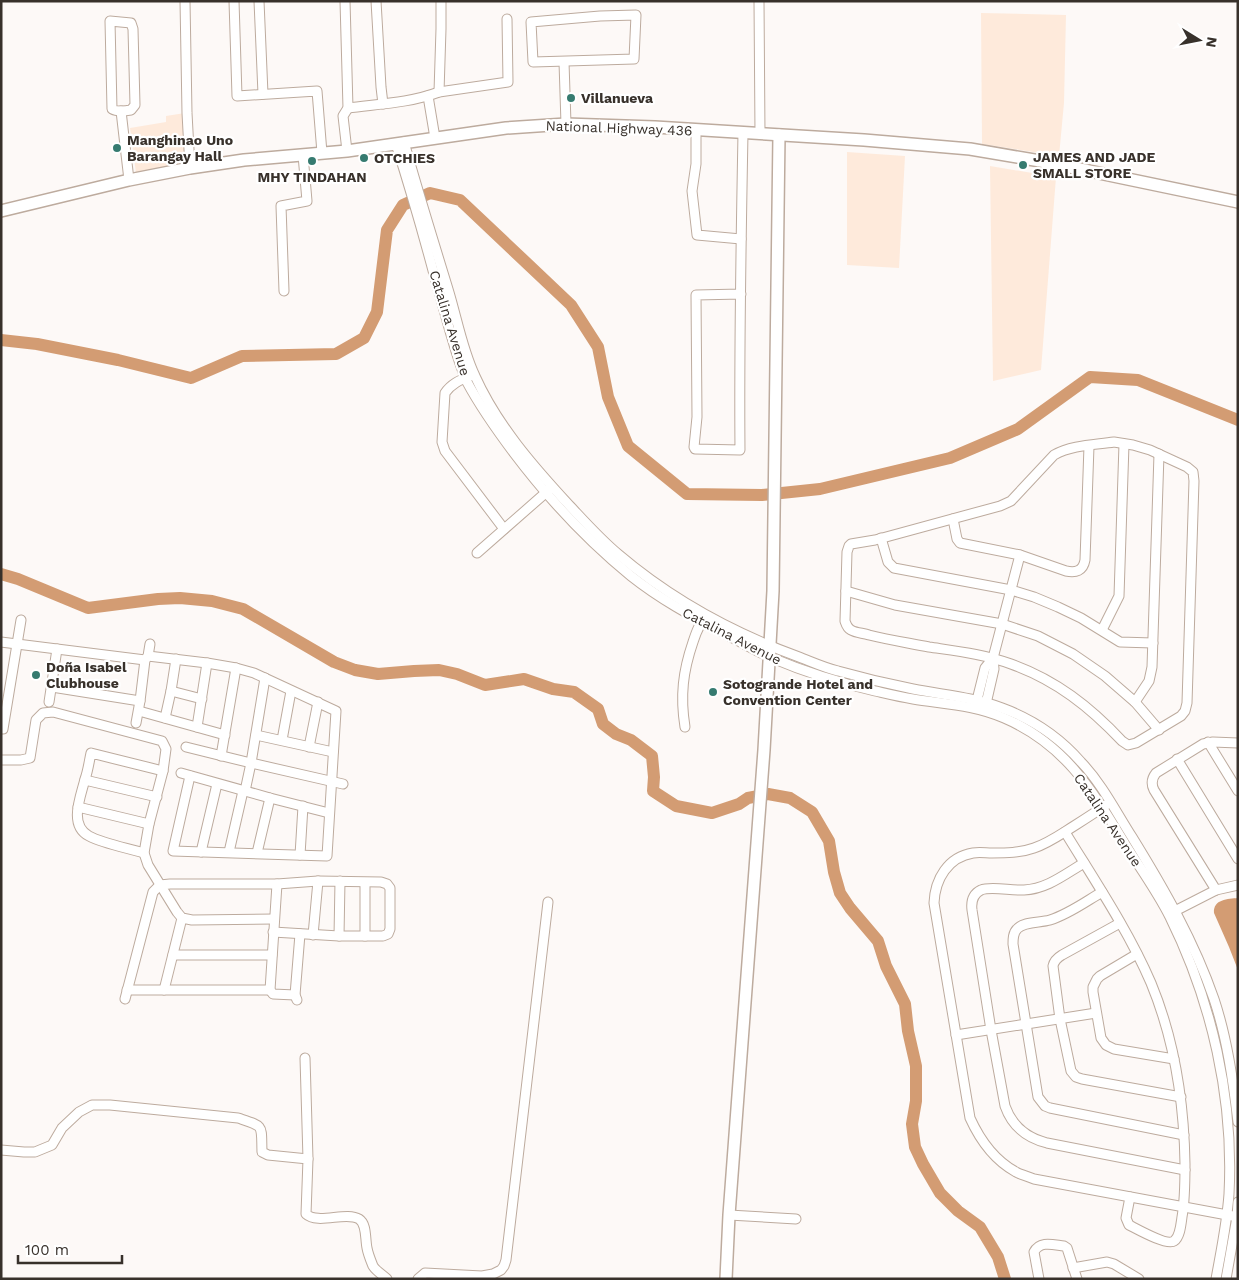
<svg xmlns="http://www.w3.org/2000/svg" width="1239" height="1280" viewBox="0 0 1239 1280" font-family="'Work Sans',sans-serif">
<rect width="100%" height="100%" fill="#fdf9f7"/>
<g fill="#feeadb">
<path d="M 981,13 L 1066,15 L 1064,103 L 1059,156 L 982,144 Z"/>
<path d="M 185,113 L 189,163 L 136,173 L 130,128 L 166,122 L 166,116 Z"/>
<path d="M 847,152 L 905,156 L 899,268 L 847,265 Z"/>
<path d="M 990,166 L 1056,177 L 1041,370 L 993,381 Z"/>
</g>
<path fill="#d39c73" d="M 1238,898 L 1238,970 L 1229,947 L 1214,913 C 1213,899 1228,899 1238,898 Z"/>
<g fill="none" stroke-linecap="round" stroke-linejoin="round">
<g stroke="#d39c73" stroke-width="12">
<path d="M 1,340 L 37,344 L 118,360 L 191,378 L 242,356 L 336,354 L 364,338 L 377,312 L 387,230 L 403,205 L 430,193 L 460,200 L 571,305 L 598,347 L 608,397 L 628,446 L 687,494 L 762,495 L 820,489 L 950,458 L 1018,429 L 1090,377 L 1138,380 L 1238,420"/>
<path d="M 1,574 L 18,579 L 88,608 L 158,599 L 180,598 L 212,601 L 243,609 L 334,662 L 355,670 L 378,674 L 414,671 L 439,670 L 457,674 L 485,685 L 524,679 L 553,689 L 574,692 L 598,709 L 603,724 L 616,734 L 631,740 L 652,756 L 654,777 L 653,791 L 676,806 L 712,813 L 739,804 L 748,798 L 768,794 L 790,798 L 812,812 L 829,841 L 834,872 L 840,893 L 850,908 L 878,941 L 886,966 L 905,1004 L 908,1031 L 916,1066 L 916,1101 L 912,1124 L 915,1147 L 923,1164 L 940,1193 L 958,1211 L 980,1227 L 998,1257 L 1005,1279"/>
</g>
<defs>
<g id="minor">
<path d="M 185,1 L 187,113 L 190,168"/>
<path d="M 234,1 L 237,96 L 317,91 L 322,153"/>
<path d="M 259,1 L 263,94"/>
<path d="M 345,1 L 348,108 L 343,116 L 347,151"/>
<path d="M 376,1 L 381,87 L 383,104"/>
<path d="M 759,1 L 760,134"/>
<path d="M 636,15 L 634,59 L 533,62 L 531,22 L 600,16 Z"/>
<path d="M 110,21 L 131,23 L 133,29 L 135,105 L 131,110 C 125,111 117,112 112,109 Z"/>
<path d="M 564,62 L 566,124"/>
<path d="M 439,92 L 441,29 L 441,1"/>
<path d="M 428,96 L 435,138"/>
<path d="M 348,108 C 378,104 410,103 439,92 L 508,82 L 507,19"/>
<path d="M 121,111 L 129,180"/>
<path d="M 696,130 L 696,164 L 692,191 L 697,235 L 741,239"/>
<path d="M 404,142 C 418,192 433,240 448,289 C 457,318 462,349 475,376 C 497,425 533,466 569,505 C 585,522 600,539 618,554 C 672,600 733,633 799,657 C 812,662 825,668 838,671 C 863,678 888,684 913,689 C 943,695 973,697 1002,708 C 1032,719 1060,738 1081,762 C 1102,784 1116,812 1132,837 C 1164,889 1194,941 1214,999 C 1227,1038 1233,1080 1238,1122"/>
<path d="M 396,144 C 410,188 423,233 435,278 C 441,298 446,318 452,338 C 456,352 461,368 467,382 C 481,408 496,429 514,453 C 548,498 587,540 631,576 C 660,599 691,616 724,633 C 739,641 755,651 772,658 C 805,672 840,683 875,691 C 888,694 900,697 913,699 C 944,704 975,705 1004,718 C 1065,744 1092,790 1125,844 C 1140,868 1157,891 1170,917 C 1212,1002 1234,1099 1229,1194 C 1227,1223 1221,1251 1216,1279"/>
<path d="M 284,291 L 281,206 L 307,201 L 303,155"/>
<path d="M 741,294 L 696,295 L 697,417 L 694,447 L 695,449 L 740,450 C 739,344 741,239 743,133"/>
<path d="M 470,376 C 460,380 451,384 445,393 L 442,442 L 445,451 L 504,529"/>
<path d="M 1114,442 L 1133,445 L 1150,450 L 1187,467 L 1193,472 L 1194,481 L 1187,703 L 1185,711 L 1181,716 L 1136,743 L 1128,745 L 1122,741 C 1090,707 1056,680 1011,664 C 984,654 956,651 929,647 C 909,643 889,640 869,635 C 863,633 856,633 851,630 C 847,628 846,624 845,621 L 847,552 L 849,546 L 851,544 L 875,540 L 1000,506 L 1011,501 L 1054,455 C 1072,445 1094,445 1114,442 Z"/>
<path d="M 953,519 L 957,539 L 960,543 L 1020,555 L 1066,571 C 1076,573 1083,571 1085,560 L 1089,446"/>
<path d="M 881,538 L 888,562 L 894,568 L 1011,590 L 1034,597 L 1058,607 L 1081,618 L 1120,642 L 1153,643"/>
<path d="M 477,553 L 550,489"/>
<path d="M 846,591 L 895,605 L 1002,624 L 1038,636 L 1073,654 L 1105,676 L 1135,702 L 1159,730"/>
<path d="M 1102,630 L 1119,596 L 1124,444"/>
<path d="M 1,642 L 145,660"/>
<path d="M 148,656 L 207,663 L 236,668 L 254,673 L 336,711 L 327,856 L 173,851 L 190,776"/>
<path d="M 52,687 L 140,701"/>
<path d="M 171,691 L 202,699"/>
<path d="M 49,702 L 57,649"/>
<path d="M 1135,702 L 1149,681 L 1152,667 L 1159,454"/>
<path d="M 976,704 L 985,668 L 993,658"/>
<path d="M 985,708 L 994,669 L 993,658 L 1020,555"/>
<path d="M 139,711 L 225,735"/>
<path d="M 165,718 L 171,691 L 176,659"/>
<path d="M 136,723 L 140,701 L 145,660 L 148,656 L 150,644"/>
<path d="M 197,727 L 207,663"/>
<path d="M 685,727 C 680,696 683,671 693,642 C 696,633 699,623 706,618"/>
<path d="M 1,729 L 3,729 L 21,620"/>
<path d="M 256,735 L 333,752"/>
<path d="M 282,740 L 291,691"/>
<path d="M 1208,742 L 1238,791"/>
<path d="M 186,747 L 251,763 L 343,784"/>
<path d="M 309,747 L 318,702"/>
<path d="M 221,756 L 236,668"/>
<path d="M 1177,759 L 1238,859"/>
<path d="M 1,760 L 21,760 L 30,758 L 36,720 L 43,713 L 53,712 L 162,741 L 166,749 L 163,771 L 149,824 L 144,853 L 148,865 L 177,912 L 182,918 L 192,920 L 274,919"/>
<path d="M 181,773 L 270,798 L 329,813"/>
<path d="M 85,780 L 157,797"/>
<path d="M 245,791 L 251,763 L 265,678"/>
<path d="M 1106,805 C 1096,812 1085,819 1074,826 C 1061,834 1049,843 1034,848 C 1020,853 1006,853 992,853 C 986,853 979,852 973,853 C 948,857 935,879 934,903 L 970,1118 C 980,1140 994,1160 1016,1172 C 1021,1175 1028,1176 1034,1179 L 1238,1217"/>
<path d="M 78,807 L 149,824"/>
<path d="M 1065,832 C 1095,881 1128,930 1151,983 C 1175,1041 1184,1102 1185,1164 C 1185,1181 1185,1200 1182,1217 C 1181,1224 1180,1237 1174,1241 C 1167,1246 1137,1229 1129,1225 L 1126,1218 L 1130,1197"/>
<path d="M 201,852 L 217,784"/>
<path d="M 229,852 L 243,791"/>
<path d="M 144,853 C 128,848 104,844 89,836 C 68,825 81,796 85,779 C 88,771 89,762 91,753 L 163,771"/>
<path d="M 257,853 L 270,798"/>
<path d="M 300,855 L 303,806"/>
<path d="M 1084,863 C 1065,874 1047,889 1024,890 C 1012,891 991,886 981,890 C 973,894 971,902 972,910 L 991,1030 L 1005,1106 C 1012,1126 1027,1138 1047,1143 L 1185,1170"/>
<path d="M 277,884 L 270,990 L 273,994 L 295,995"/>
<path d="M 1216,890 L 1154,790 C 1151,784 1152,778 1156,773 L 1203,744 L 1213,742 L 1238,743"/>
<path d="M 1102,892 C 1085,902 1069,914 1050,920 C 1040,923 1024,921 1017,929 C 1013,933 1013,939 1013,944 L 1038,1097 L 1045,1106 L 1050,1108 L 1184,1135"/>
<path d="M 1171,913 L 1216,890 L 1238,885"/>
<path d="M 1120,923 L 1062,955 C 1057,958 1054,961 1053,966 L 1060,1019 L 1071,1071 L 1076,1077 L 1082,1079 L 1181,1097"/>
<path d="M 313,935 L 318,881"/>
<path d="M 339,936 L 340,881"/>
<path d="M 365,936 L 365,883"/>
<path d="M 1137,954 L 1100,976 L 1097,979 L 1093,987 L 1093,992 L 1101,1038 L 1106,1045 L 1114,1049 L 1174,1059"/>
<path d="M 173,955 L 272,955"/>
<path d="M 127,990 L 270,990"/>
<path d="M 164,990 L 182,918"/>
<path d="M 125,999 L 153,892 L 160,885 L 170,884 L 277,884 L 318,881 L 381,882 L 387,884 L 390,888 L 390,929 L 388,934 L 383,936 L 339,936 L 273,932"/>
<path d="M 297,1000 L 295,995 L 300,934"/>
<path d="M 956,1035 L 1096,1013"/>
<path d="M 305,1058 L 308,1159"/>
<path d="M 1,1150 L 24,1152 L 35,1152 L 52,1145 L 62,1128 L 79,1112 L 92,1105 L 110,1105 L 238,1118 C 265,1127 261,1124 262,1152 L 268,1155 L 308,1159 L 306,1214 C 318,1225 346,1211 359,1219 C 367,1224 365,1239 367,1248 C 368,1254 371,1261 373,1266 C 376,1271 383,1275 387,1279"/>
<path d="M 729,1215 L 796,1219"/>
<path d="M 1073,1268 L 1107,1262 L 1114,1264 L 1139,1279"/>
<path d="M 418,1279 L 425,1273 L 482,1276 L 493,1274 L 501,1270 L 504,1266 L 506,1260 L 548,902"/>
<path d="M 1039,1279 L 1034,1252 C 1040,1240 1054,1245 1064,1246 L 1067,1248 L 1077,1279"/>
<path d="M 1226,1279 L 1237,1217 L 1238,1202"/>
</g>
<g id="major">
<path d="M 1,211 L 129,180 L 190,168 L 244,160 L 347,151 L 506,128 L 566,124 L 655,127 L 864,140 L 970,149 L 1046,162 L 1238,202"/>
<path d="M 726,1279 L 729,1215 L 764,750 L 773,591 L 779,135"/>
</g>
</defs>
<use href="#minor" stroke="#bdab9e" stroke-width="11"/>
<use href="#major" stroke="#bdab9e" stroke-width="14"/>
<use href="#minor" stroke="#fff" stroke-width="9"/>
<use href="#major" stroke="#fff" stroke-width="11"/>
</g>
<g fill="#367b70" stroke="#fff" stroke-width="2">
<circle cx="571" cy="98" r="5"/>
<circle cx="117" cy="148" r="5"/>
<circle cx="364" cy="158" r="5"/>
<circle cx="312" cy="161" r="5"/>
<circle cx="1023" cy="165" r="5"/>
<circle cx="36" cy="675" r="5"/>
<circle cx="713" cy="692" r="5"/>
</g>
<g text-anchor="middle" stroke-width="4.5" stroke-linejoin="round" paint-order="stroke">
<g font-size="14" font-weight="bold" fill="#38312b" stroke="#fff" text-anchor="start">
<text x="581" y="103">Villanueva</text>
<text x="127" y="145">Manghinao Uno<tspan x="127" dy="16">Barangay Hall</tspan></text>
<text x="1033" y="162">JAMES AND JADE<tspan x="1033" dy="16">SMALL STORE</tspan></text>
<text x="374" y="163">OTCHIES</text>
<text x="312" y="182" text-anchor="middle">MHY TINDAHAN</text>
<text x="46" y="672">Doña Isabel<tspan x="46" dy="16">Clubhouse</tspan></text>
<text x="723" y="689">Sotogrande Hotel and<tspan x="723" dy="16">Convention Center</tspan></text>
</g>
<g font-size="14" fill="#38312b" stroke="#fff">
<text transform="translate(619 128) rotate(2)" y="5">National Highway 436</text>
<text transform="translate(450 323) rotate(73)" y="5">Catalina Avenue</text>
<text transform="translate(732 636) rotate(27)" y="5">Catalina Avenue</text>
<text transform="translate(1108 820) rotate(56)" y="5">Catalina Avenue</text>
</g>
</g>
<rect width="1239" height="1280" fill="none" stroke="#38312b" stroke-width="5"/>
<g transform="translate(1199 40) rotate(100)" stroke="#ffffff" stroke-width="4" paint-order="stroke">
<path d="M0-4L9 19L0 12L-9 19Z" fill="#38312b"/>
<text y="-8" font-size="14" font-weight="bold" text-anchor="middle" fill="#38312b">N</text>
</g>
<path d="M18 1255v8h104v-8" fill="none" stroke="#38312b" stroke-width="2.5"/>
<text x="25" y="1255" font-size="15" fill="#38312b" stroke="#ffffff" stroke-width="4" paint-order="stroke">100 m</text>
</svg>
